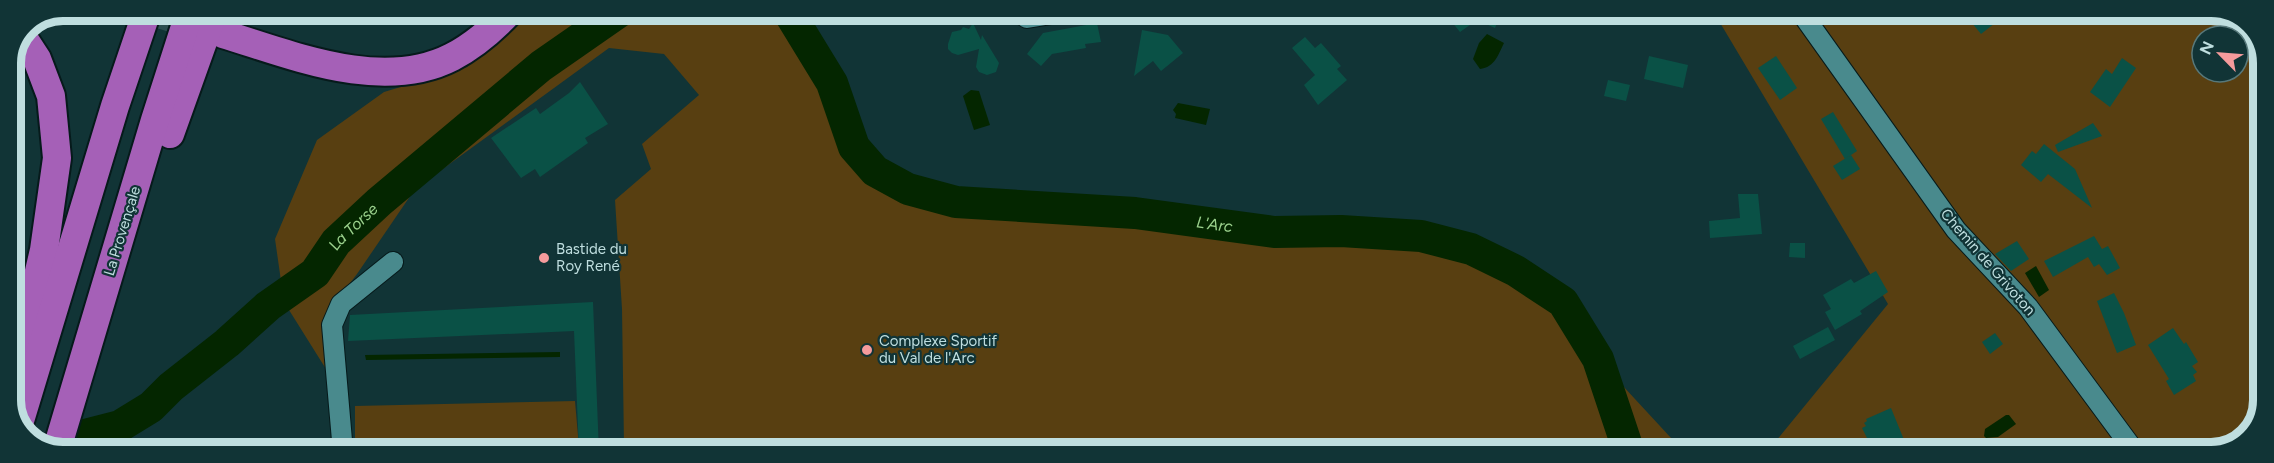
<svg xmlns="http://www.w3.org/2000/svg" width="2274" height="463" viewBox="0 0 2274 463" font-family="Figtree,sans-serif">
<rect width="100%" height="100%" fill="#113436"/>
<g fill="#583f11" fill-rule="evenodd">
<path d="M 535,11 L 788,11 L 832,83 L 854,147 L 876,171 L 908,189 L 956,202 L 1135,213 L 1274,232 L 1341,231 L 1400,233 L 1421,236 L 1471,249 L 1516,271 L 1563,302 L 1598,359 L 1684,452 L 355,452 L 355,406 L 575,401 L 579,447 L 624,445 L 622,309 L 615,200 L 651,169 L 642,144 L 699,95 L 664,54 L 609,48 L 415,189 L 357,274 L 338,299 L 331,377 L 284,302 L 275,239 L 317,140 L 384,92 L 467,67 Z"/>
<path d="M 1713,11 L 2221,11 L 2248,26 L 2263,57 L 2263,410 L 2245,440 L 2211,452 L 1767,452 L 1888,304 ZM 2202,36 L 2238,36 L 2238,72 L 2202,72 Z"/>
</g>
<g fill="#042600">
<path d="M 1487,34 L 1504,43 C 1498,55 1495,67 1480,69 L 1473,59 L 1479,43 Z"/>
<path d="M 971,90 L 979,91 L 990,125 L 974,130 L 963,96 Z"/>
<path d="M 1178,103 L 1210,109 L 1206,125 L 1175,118 L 1176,114 L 1173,110 Z"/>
<path d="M 2036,266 L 2049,290 L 2039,297 L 2025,273 Z"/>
<path d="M 560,352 L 560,357 L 366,360 L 365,355 Z"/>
<path d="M 2006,415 L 2009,415 L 2016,424 L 1998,437 L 1986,438 L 1984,436 L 1985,429 Z"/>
</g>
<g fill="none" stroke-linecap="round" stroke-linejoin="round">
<g stroke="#042600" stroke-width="32">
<path id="s1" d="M 788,11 L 832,83 L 854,147 L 875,171 L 908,189 L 956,202 L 1135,213 L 1274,232 L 1341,231 L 1421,236 L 1471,249 L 1516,271 L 1563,302 L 1598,359 L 1629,452"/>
<path id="s2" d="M 85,435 L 120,426 L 151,407 L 171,387 L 227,343 L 268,306 L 315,273 L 336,242 L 379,202 L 541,66 L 620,11"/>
</g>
</g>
<g fill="#0a5146">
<path d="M 1443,11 L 1502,11 L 1495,28 L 1477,20 L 1460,32 Z"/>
<path d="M 1962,11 L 1992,11 L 1999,20 L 1981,34 Z"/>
<path d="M 973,23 L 981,40 L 982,35 L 999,63 L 996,72 L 987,75 L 979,72 L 976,67 L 979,49 L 958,55 L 952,53 L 948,49 L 948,44 L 952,32 L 961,30 L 963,27 L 969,29 Z"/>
<path d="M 1097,23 L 1101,42 L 1085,44 L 1086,48 L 1052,54 L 1041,66 L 1027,54 L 1043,33 Z"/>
<path d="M 1142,30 L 1168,35 L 1183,53 L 1161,71 L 1153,61 L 1134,76 Z"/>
<path d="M 1305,37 L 1315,48 L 1321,43 L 1341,66 L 1337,69 L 1347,80 L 1318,105 L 1304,85 L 1315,75 L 1292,48 Z"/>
<path d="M 1649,56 L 1688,65 L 1683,88 L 1644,79 Z"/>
<path d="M 1776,56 L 1797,88 L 1780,100 L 1758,68 Z"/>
<path d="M 2122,58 L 2136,68 L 2110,107 L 2090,92 L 2106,69 L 2112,74 Z"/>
<path d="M 1608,80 L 1630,85 L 1626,101 L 1604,96 Z"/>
<path d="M 580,82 L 608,124 L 585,138 L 588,143 L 540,177 L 535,169 L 521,178 L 491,138 L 536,108 L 540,114 L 569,93 Z"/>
<path d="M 1833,112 L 1857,151 L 1845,159 L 1821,119 Z"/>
<path d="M 2093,123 L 2102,136 L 2058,152 L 2055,145 Z"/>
<path d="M 2044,144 L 2075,169 L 2092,208 L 2048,174 L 2041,182 L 2021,165 L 2032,151 L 2036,154 Z"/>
<path d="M 1851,155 L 1860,169 L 1842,180 L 1833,166 Z"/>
<path d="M 1738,194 L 1758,194 L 1762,234 L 1710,238 L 1709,221 L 1740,218 Z"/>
<path d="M 2094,236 L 2102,249 L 2108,246 L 2120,268 L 2107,275 L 2099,264 L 2094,267 L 2088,257 L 2053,277 L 2044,261 Z"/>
<path d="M 2017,241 L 2029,259 L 2011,271 L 1995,254 Z"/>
<path d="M 1790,243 L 1805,243 L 1805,258 L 1789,257 Z"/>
<path d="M 1876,271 L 1888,292 L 1860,311 L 1862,314 L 1835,330 L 1825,312 L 1831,309 L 1823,295 L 1851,279 L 1854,283 Z"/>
<path d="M 2114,293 L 2124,313 L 2136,345 L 2117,353 L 2097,301 Z"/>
<path d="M 593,302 L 599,452 L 579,452 L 574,331 L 348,341 L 350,315 Z"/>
<path d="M 1828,327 L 1835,340 L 1800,359 L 1793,346 Z"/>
<path d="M 2173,328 L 2184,344 L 2186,342 L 2198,362 L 2192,366 L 2197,372 L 2193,375 L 2196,381 L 2174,395 L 2166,381 L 2169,379 L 2148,345 Z"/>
<path d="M 1995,333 L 2003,344 L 1990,354 L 1982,342 Z"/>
<path d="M 1891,408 L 1909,452 L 1874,452 L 1862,428 L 1866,426 L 1864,423 L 1867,421 L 1866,419 Z"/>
</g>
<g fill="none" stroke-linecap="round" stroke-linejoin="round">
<path stroke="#2b4e4f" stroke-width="28" stroke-dasharray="28 14" stroke-linecap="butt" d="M 149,11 L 210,30"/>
<defs>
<g id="minor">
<path d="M 1017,11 L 1027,18 L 1070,11"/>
<path d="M 1800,11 L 1956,230 L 2028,307 L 2135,452"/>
<path d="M 343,452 L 332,325 L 341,304 L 393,262"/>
</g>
<g id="highway">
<path d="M 223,34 C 292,55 382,93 452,57 C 475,45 493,29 510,11"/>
<path d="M 170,134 L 214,11"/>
<path d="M 18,361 L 44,250 L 57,158 L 51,96 L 37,59 L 22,36"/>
<path d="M 19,424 L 115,106 L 147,11"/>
<path d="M 56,452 L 155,120 L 190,11"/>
</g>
</defs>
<use href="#minor" stroke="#061a1b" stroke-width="22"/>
<use href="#highway" stroke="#061a1b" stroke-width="32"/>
<use href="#minor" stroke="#498a8d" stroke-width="20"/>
<use href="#highway" stroke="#a560b7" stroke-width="28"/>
</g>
<g fill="#f59b9c" stroke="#113436" stroke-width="2">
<circle cx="544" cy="258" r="6"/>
<circle cx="867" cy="350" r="6"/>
</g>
<g text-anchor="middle" stroke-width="4.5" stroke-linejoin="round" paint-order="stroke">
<g font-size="15" fill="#bfdedf" stroke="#113436">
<text transform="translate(122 231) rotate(-73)" y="5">La Provençale</text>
<text transform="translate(1988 262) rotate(49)" y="5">Chemin de Grivoton</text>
</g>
<g font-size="15" fill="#bfdedf" stroke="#113436" text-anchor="start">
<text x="556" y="254">Bastide du<tspan x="556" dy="17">Roy René</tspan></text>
<text x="879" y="346">Complexe Sportif<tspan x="879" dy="17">du Val de l'Arc</tspan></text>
</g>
<g font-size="16" font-style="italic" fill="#9bd18c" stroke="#113436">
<text dy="6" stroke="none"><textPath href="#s1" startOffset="531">L'Arc</textPath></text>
<text dy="6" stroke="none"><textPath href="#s2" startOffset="345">La Torse</textPath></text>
</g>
</g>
<path d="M0 0H2274V463H0ZM63 21H2211A42 42 0 0 1 2253 63V400A42 42 0 0 1 2211 442H63A42 42 0 0 1 21 400V63A42 42 0 0 1 63 21Z" fill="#113436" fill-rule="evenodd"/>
<path fill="none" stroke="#bfdedf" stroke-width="8" d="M63 21H2211A42 42 0 0 1 2253 63V400A42 42 0 0 1 2211 442H63A42 42 0 0 1 21 400V63A42 42 0 0 1 63 21Z"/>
<g transform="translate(2220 54) rotate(295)"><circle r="28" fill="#113436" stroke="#57787a" stroke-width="1.5"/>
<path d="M0-4.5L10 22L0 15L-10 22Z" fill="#f59b9c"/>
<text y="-9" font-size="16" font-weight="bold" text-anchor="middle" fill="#bfdedf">N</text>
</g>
</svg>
